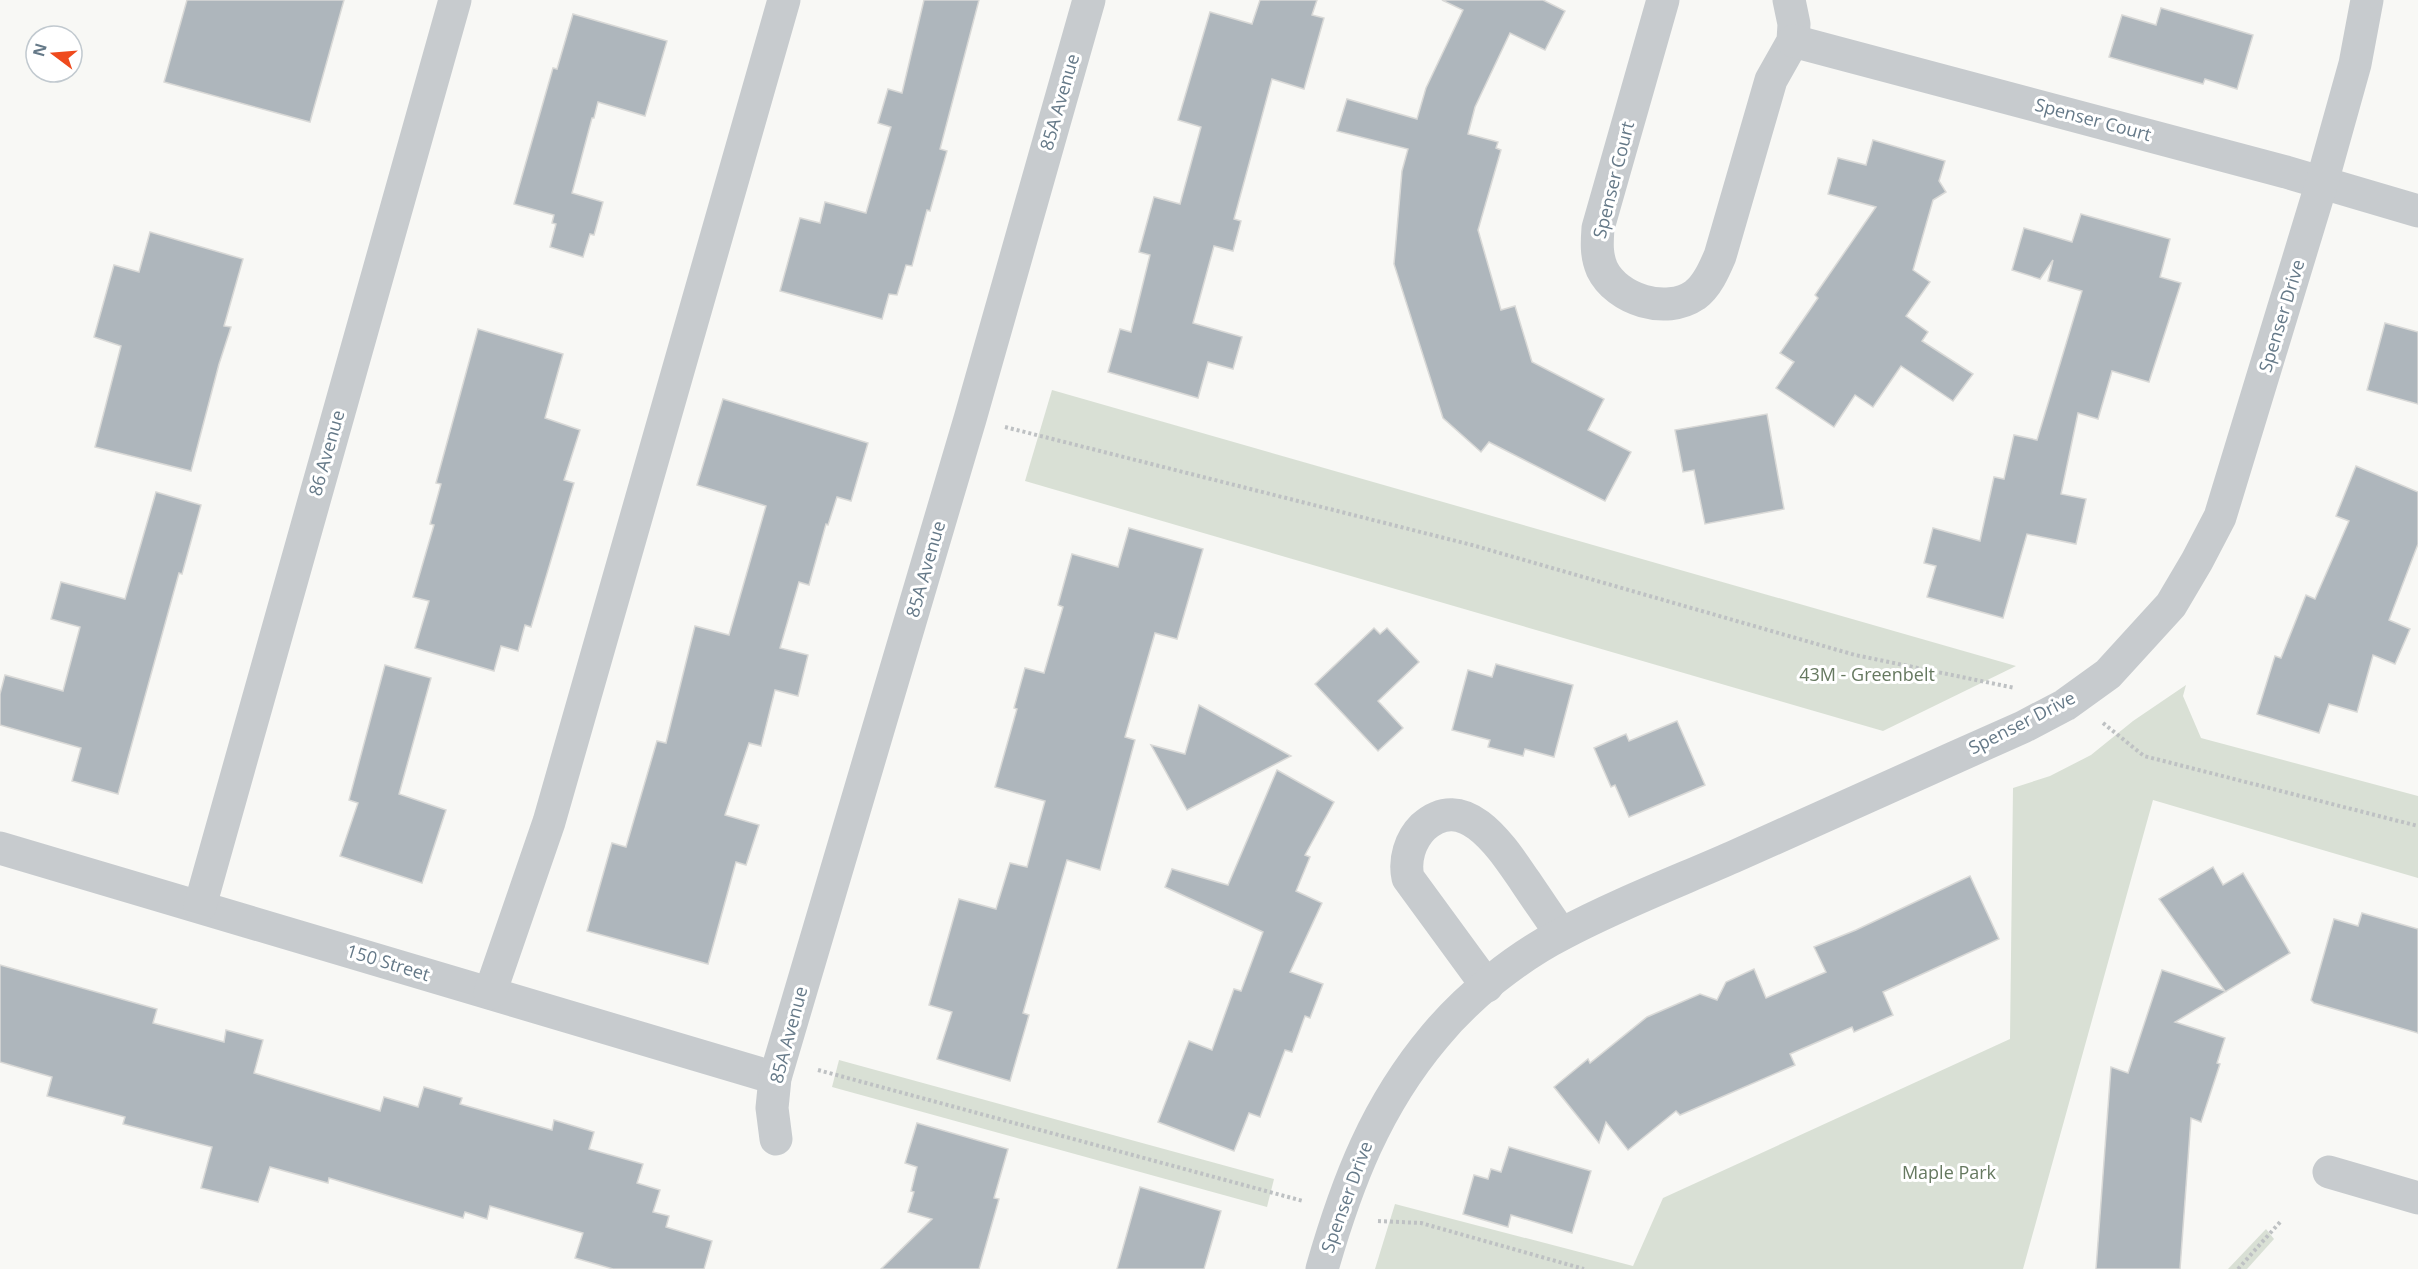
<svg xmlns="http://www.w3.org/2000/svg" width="2418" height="1269" viewBox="0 0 2418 1269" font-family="'Open Sans',sans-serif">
<rect width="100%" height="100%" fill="#f8f8f5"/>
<g fill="#d9e0d5">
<path d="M 1052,390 L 2016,666 L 1883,731 L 1025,481 Z"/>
<path d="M 2186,685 L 2183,696 L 2201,738 L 2418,796 L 2418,878 L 2153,800 L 2023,1269 L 1375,1269 L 1395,1204 L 1633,1266 L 1663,1198 L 2010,1039 L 2013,788 L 2050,776 L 2091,755 L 2133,721 Z"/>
<path d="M 839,1060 L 1274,1179 L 1267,1207 L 832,1087 Z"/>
<path d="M 2266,1229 L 2274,1239 L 2247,1269 L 2228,1269 Z"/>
</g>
<g fill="#aeb6bc" stroke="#d9d9d7" stroke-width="1.5">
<path d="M 187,0 L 344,0 L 310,122 L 164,82 Z"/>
<path d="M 924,0 L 979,0 L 940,149 L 947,151 L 930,211 L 927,210 L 912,266 L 906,265 L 897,295 L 889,294 L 882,319 L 780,291 L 800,218 L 820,223 L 825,202 L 866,213 L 891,127 L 878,123 L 888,89 L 902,93 Z"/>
<path d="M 1260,0 L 1317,0 L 1312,15 L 1324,18 L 1304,89 L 1272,79 L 1234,219 L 1241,221 L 1233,251 L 1214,246 L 1193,323 L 1242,337 L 1233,369 L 1208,362 L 1198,398 L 1108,372 L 1120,329 L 1131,332 L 1150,255 L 1139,252 L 1154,197 L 1180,204 L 1201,127 L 1178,120 L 1210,12 L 1252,24 Z"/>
<path d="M 1442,0 L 1543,0 L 1565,11 L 1545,50 L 1510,33 L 1475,107 L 1468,134 L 1498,142 L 1496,148 L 1501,150 L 1478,230 L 1501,310 L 1515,306 L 1532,362 L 1604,399 L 1588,430 L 1631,452 L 1605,501 L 1489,442 L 1481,452 L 1443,418 L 1394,264 L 1402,171 L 1408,149 L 1337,131 L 1347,99 L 1417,119 L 1426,88 L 1463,10 Z"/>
<path d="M 2161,8 L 2253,35 L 2237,89 L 2205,79 L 2203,84 L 2109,57 L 2122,15 L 2156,25 Z"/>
<path d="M 573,14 L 667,41 L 645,116 L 598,102 L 594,118 L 592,118 L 572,193 L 603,202 L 594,235 L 590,234 L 583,257 L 550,247 L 556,224 L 552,223 L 554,215 L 514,204 L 553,68 L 557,69 Z"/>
<path d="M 1873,140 L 1945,161 L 1939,181 L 1946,192 L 1933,200 L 1913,270 L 1930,282 L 1906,316 L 1928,332 L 1922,341 L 1973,374 L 1953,401 L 1901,366 L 1873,407 L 1855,395 L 1834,427 L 1776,388 L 1794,362 L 1780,353 L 1818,298 L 1815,295 L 1876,207 L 1828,194 L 1838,158 L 1866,165 Z"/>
<path d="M 2081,214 L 2170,239 L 2160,277 L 2181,283 L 2149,382 L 2112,371 L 2098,419 L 2078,413 L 2061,494 L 2086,499 L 2076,544 L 2027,534 L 2003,618 L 1927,597 L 1936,566 L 1924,563 L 1933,528 L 1980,541 L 1994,477 L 2004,479 L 2014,435 L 2037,440 L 2082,291 L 2048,281 L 2053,260 L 2040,279 L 2012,270 L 2024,228 L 2072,242 Z"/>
<path d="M 150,232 L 243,259 L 224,326 L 231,327 L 219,364 L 191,471 L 95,447 L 121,346 L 94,337 L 114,265 L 139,272 Z"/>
<path d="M 2385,323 L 2418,332 L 2418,404 L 2367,390 Z"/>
<path d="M 478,329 L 563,354 L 545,418 L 580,430 L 564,480 L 574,483 L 531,627 L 525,625 L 518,651 L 501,646 L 494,671 L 415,648 L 429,601 L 413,597 L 434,525 L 430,524 L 441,484 L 436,483 Z"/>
<path d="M 723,399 L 868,443 L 851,501 L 837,497 L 828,525 L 826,524 L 809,585 L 799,582 L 780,648 L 808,655 L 798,696 L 775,690 L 761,746 L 749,743 L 725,815 L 759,825 L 746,865 L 736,862 L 708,964 L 587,931 L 612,843 L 626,847 L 657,741 L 666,743 L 695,626 L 729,635 L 766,506 L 697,485 Z"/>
<path d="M 1767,414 L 1784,509 L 1705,524 L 1694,470 L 1683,472 L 1675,430 Z"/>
<path d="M 2356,466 L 2418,492 L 2418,544 L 2389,620 L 2410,629 L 2395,664 L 2373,655 L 2357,712 L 2329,704 L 2319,733 L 2257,714 L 2275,656 L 2281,658 L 2306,595 L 2315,599 L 2349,521 L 2336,516 Z"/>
<path d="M 156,492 L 201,505 L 182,574 L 179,573 L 118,794 L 72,781 L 81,748 L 0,725 L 0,694 L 5,675 L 63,691 L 80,627 L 51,619 L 61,582 L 125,599 Z"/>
<path d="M 1129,528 L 1203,549 L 1177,639 L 1155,633 L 1125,737 L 1135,740 L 1100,870 L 1067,860 L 1023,1013 L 1029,1015 L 1010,1081 L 937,1059 L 952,1012 L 929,1005 L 959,899 L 996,909 L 1010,863 L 1027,867 L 1045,801 L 995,787 L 1017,709 L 1014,708 L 1025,668 L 1044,673 L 1063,607 L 1058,605 L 1072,554 L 1118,567 Z"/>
<path d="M 1374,628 L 1380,634 L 1387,628 L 1419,662 L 1378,701 L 1403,728 L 1378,751 L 1315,684 Z"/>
<path d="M 1496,664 L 1573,685 L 1554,757 L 1525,749 L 1523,756 L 1488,747 L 1490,740 L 1452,730 L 1468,670 L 1492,677 Z"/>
<path d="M 385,665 L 431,678 L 399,794 L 446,810 L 422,883 L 340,856 L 358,803 L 349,800 Z"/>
<path d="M 1199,705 L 1291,756 L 1187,810 L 1151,745 L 1185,754 Z"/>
<path d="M 1677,721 L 1705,785 L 1629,817 L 1615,785 L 1611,787 L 1594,748 L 1626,734 L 1629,741 Z"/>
<path d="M 1277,770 L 1334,802 L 1305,855 L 1310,857 L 1296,891 L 1322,903 L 1290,972 L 1323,984 L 1310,1018 L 1305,1016 L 1292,1052 L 1285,1050 L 1260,1117 L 1249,1113 L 1234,1151 L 1158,1122 L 1189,1041 L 1212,1050 L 1234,989 L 1241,991 L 1263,932 L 1165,887 L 1172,869 L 1228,885 Z"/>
<path d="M 2213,867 L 2223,885 L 2243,873 L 2290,953 L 2175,1022 L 2225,1038 L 2217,1063 L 2220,1064 L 2201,1122 L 2191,1118 L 2180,1269 L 2096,1269 L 2111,1067 L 2128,1073 L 2162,970 L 2225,991 L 2159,899 Z"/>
<path d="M 1970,876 L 1999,939 L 1883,992 L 1893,1015 L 1854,1032 L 1852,1027 L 1790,1054 L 1795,1065 L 1680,1115 L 1676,1111 L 1628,1150 L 1606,1122 L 1599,1143 L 1554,1087 L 1588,1059 L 1590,1063 L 1647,1017 L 1700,994 L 1717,1000 L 1726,982 L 1754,969 L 1766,998 L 1826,972 L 1814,947 L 1856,930 Z"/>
<path d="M 2362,913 L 2418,929 L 2418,1033 L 2314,1003 L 2311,1000 L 2334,919 L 2358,926 Z"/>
<path d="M 0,965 L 157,1009 L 153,1023 L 224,1042 L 226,1030 L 263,1040 L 254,1073 L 380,1111 L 384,1097 L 418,1107 L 424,1087 L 462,1098 L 460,1104 L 552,1130 L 554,1120 L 594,1132 L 589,1149 L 643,1164 L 637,1183 L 660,1190 L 653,1212 L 669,1216 L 666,1227 L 712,1241 L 704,1269 L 613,1269 L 575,1258 L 583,1233 L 490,1206 L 487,1219 L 465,1212 L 463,1218 L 329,1178 L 328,1183 L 270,1167 L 258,1202 L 201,1188 L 212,1147 L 123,1124 L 125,1117 L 47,1096 L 52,1077 L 0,1062 Z"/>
<path d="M 917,1123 L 1008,1149 L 994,1198 L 999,1199 L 979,1269 L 881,1269 L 932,1219 L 908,1212 L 914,1192 L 911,1191 L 917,1167 L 905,1163 Z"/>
<path d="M 1509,1147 L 1591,1171 L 1572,1233 L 1511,1215 L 1508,1227 L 1463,1214 L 1474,1175 L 1488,1179 L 1491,1169 L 1501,1172 Z"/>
<path d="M 1140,1187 L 1221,1211 L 1204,1269 L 1117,1269 Z"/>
</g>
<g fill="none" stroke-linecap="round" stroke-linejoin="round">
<g stroke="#bec1c3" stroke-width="4" stroke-dasharray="3 3" stroke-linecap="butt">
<path d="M 1005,427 L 1472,545 L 1855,655 L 2015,688"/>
<path d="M 2103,723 L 2144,756 L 2418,826"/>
<path d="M 818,1070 L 1303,1201"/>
<path d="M 1378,1221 L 1421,1223 L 1584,1269"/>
<path d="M 2238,1269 L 2281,1221"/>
</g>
<g stroke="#c7cbce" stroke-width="33">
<path d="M 1663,0 L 1598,228 C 1597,242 1596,255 1602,269 C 1617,300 1666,315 1695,295 C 1707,286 1714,270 1720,256 L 1771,80 L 1793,41 L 1794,24 L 1789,0"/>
<path d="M 1793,41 L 2286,172 L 2418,211"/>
<path d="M 0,848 L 775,1078"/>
<path d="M 200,906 L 455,0"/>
<path d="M 1487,986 L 1408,878 C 1404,860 1410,840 1423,827 C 1466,788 1504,851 1525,881 C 1537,899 1549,916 1561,934"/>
<path d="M 490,993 L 549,822 L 784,0"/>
<path d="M 776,1139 L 772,1108 L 775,1078 L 970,419 L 1089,0"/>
<path d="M 2329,1172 L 2418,1198"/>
<path d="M 1322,1269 C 1347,1182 1376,1106 1435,1036 C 1467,997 1517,957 1562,934 C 1616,905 1676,882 1733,857 C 1829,814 1926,770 2023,727 L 2065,705 L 2108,674 L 2171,605 L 2197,561 L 2220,517 L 2322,182 L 2355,64 L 2367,0"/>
</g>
</g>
<g text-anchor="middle" stroke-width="6" stroke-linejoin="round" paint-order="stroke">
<g font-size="18" fill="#657988" stroke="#fff">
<text transform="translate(1060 102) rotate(-74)" y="6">85A Avenue</text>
<text transform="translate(2093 120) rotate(15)" y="6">Spenser Court</text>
<text transform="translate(1614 180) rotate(-76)" y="6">Spenser Court</text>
<text transform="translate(2282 316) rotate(-73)" y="6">Spenser Drive</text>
<text transform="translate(327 453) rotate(-74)" y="6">86 Avenue</text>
<text transform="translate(926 569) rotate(-74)" y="6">85A Avenue</text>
<text transform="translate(2022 723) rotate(-27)" y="6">Spenser Drive</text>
<text transform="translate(388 963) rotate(17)" y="6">150 Street</text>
<text transform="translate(789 1035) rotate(-75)" y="6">85A Avenue</text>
<text transform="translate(1347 1197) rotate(-70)" y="6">Spenser Drive</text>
</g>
<g font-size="18" fill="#667960" stroke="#fff">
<text x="1867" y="681">43M - Greenbelt</text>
<text x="1949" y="1179">Maple Park</text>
</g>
</g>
<g transform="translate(54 54) rotate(286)"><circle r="28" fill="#ffffff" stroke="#c1c9cf" stroke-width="1.5"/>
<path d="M0-4.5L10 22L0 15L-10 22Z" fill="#ef4a1d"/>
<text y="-9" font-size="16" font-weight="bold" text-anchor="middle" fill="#657988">N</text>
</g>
</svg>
